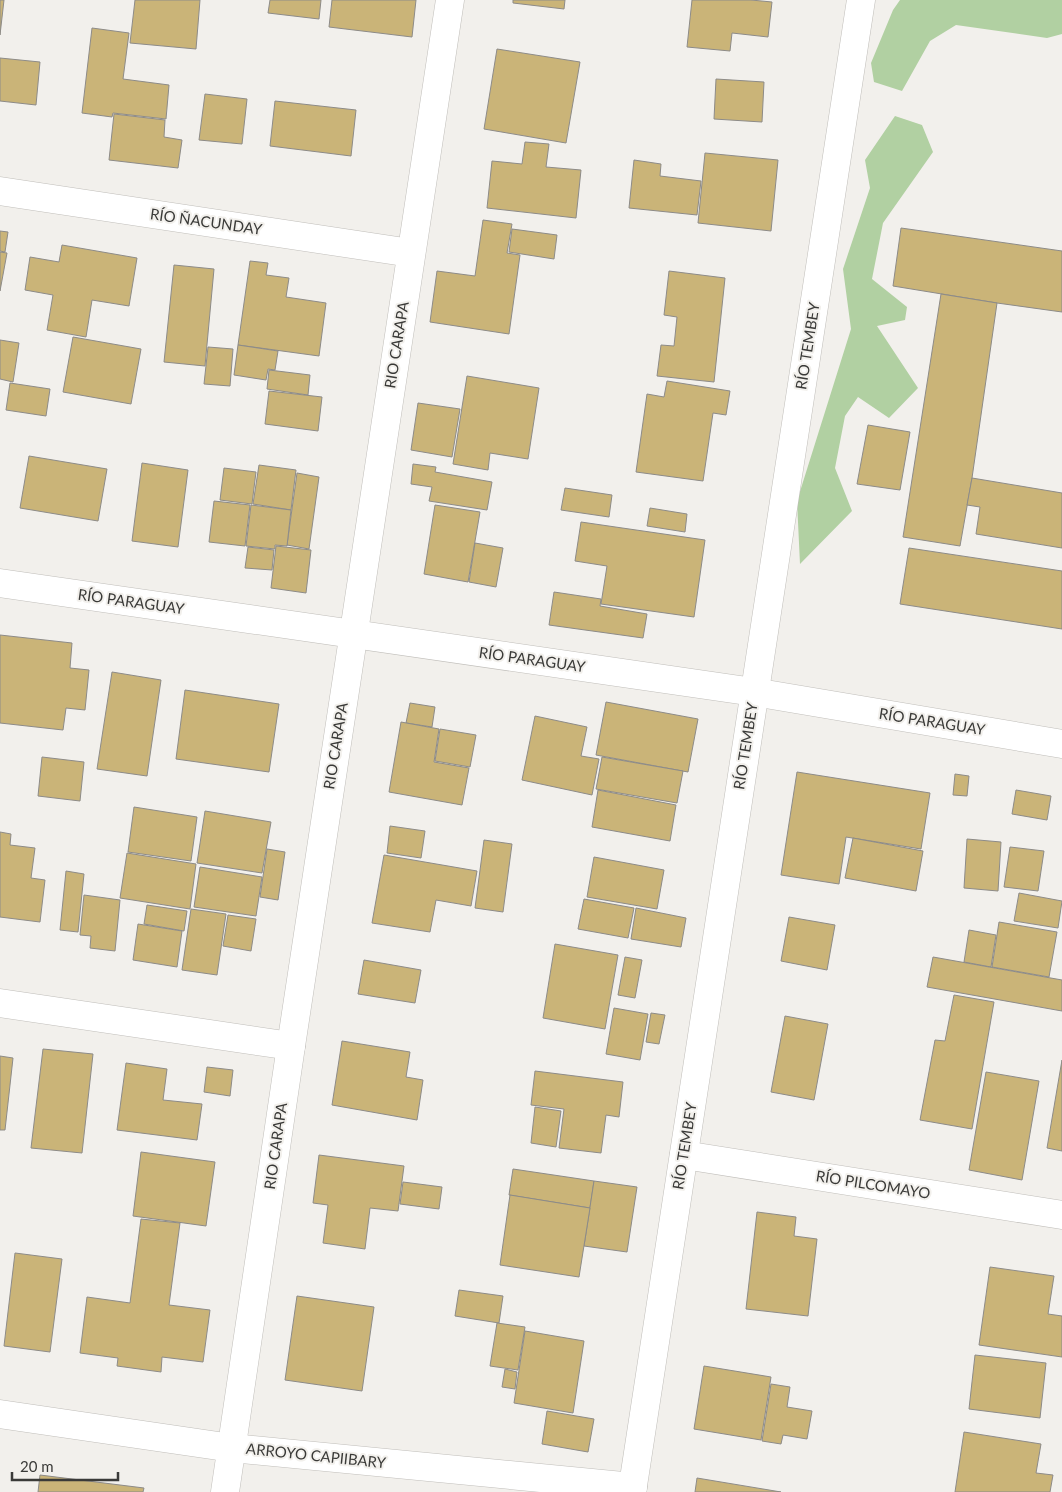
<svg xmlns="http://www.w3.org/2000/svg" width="1062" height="1492" viewBox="0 0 1062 1492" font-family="Lato,sans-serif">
<rect width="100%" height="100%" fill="#f2f0ec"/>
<g fill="#b1d0a2">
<path d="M 900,0 L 1062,0 L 1062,34 L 1047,38 L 956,25 L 930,41 L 902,91 L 874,82 L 871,63 L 893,10 Z"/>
<path d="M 895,116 L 922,125 L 933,152 L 883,223 L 872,279 L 907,307 L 905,320 L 877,326 L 918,388 L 889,418 L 858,397 L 845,416 L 835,468 L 852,511 L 800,564 L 797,501 L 851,329 L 843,269 L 870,188 L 865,160 Z"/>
</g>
<g fill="#cab478" stroke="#8d8b88">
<path d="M 0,0 L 4,0 L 0,35 Z"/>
<path d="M 135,0 L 200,0 L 196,49 L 130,43 Z"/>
<path d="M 270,0 L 321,0 L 319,19 L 268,13 Z"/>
<path d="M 332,0 L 416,0 L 412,37 L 329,27 Z"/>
<path d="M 513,0 L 565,0 L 564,9 L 513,3 Z"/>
<path d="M 692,0 L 751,0 L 772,2 L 768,37 L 732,33 L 730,51 L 687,47 Z"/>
<path d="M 92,28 L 129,33 L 123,79 L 169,85 L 166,119 L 113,113 L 112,117 L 82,113 Z"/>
<path d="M 497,49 L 580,62 L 566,143 L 484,129 Z"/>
<path d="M 0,58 L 40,62 L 36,105 L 0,101 Z"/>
<path d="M 716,79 L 764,82 L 762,122 L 714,119 Z"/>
<path d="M 205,94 L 247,99 L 242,144 L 199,140 Z"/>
<path d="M 275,101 L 356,110 L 351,156 L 270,146 Z"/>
<path d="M 114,114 L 165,120 L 164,137 L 182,140 L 178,168 L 109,160 Z"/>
<path d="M 525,142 L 549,144 L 546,167 L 581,170 L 576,218 L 487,208 L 492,161 L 522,164 Z"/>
<path d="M 705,153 L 778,160 L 771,231 L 698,223 Z"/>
<path d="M 634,160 L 661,164 L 660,176 L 701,181 L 697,215 L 629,208 Z"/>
<path d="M 483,220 L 512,224 L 507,253 L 520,255 L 509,334 L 430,322 L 437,271 L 475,276 Z"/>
<path d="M 901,228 L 1062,251 L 1062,312 L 997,303 L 893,286 Z"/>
<path d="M 512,229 L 557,235 L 554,259 L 509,252 Z"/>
<path d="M 0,231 L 8,232 L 5,252 L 0,251 Z"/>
<path d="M 62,245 L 137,258 L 129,306 L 92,300 L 86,337 L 47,330 L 53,295 L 25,290 L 30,257 L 59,262 Z"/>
<path d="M 0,252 L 7,253 L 0,291 Z"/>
<path d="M 250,261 L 268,263 L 266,275 L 289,278 L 286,297 L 326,303 L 319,356 L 238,345 Z"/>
<path d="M 174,265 L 214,269 L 205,366 L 164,362 Z"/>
<path d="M 669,271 L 725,278 L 714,382 L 657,376 L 661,345 L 674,346 L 677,317 L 664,315 Z"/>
<path d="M 941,294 L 997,303 L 972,478 L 960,546 L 903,537 Z"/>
<path d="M 73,337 L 141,349 L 131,404 L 63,392 Z"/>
<path d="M 0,340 L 19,343 L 13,382 L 0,379 Z"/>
<path d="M 238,345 L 278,351 L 275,370 L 268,369 L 266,380 L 234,375 Z"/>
<path d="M 208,347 L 233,349 L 230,386 L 204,384 Z"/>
<path d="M 269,370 L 310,375 L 308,395 L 267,389 Z"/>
<path d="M 467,376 L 539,388 L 528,459 L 490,453 L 488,470 L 453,464 Z"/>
<path d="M 667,381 L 730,391 L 726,415 L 713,413 L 703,481 L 636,472 L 647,394 L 664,397 Z"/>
<path d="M 10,383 L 50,389 L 46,416 L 6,410 Z"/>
<path d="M 269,391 L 322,397 L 318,431 L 265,424 Z"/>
<path d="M 418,403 L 460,409 L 452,457 L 411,450 Z"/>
<path d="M 868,425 L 910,432 L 900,490 L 857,484 Z"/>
<path d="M 29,456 L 107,469 L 98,521 L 20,508 Z"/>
<path d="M 142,463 L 188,470 L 178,547 L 132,541 Z"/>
<path d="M 413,464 L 436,467 L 435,472 L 492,482 L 487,510 L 429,501 L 432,487 L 411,484 Z"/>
<path d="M 259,465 L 296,470 L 291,510 L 253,504 Z"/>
<path d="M 224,468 L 256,472 L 252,504 L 220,500 Z"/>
<path d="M 297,473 L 319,477 L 309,549 L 287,545 Z"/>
<path d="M 972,478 L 1062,493 L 1062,548 L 976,534 L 980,507 L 967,505 Z"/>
<path d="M 565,488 L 612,495 L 609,517 L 561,510 Z"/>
<path d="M 214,501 L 250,505 L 245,546 L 209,542 Z"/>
<path d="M 251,505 L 291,510 L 287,546 L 275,545 L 275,549 L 246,546 Z"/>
<path d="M 435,505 L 480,512 L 468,582 L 424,574 Z"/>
<path d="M 650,508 L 687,514 L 685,532 L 647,526 Z"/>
<path d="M 581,522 L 705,540 L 694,617 L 601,604 L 607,566 L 575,561 Z"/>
<path d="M 475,543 L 503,548 L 496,587 L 469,582 Z"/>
<path d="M 276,546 L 311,550 L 306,593 L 271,588 Z"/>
<path d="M 248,547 L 274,550 L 272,570 L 245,568 Z"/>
<path d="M 909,548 L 1062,571 L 1062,629 L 900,604 Z"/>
<path d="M 554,592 L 601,599 L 600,606 L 647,614 L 643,638 L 549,625 Z"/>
<path d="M 0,635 L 72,643 L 70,668 L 89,670 L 85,710 L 66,708 L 63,730 L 0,723 Z"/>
<path d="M 112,672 L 161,680 L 147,776 L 97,769 Z"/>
<path d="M 185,690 L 279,704 L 269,772 L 176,759 Z"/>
<path d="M 606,702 L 698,719 L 688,772 L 596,755 Z"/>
<path d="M 410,703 L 435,707 L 432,727 L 406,723 Z"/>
<path d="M 535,716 L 587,727 L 581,756 L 599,759 L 592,795 L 522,780 Z"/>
<path d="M 401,722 L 439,729 L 434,762 L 469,768 L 462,805 L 389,792 Z"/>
<path d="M 440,729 L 476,735 L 470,767 L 435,761 Z"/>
<path d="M 42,757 L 84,762 L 80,801 L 38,796 Z"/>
<path d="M 602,757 L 683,771 L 677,803 L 596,789 Z"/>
<path d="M 797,772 L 930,793 L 921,849 L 846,837 L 839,884 L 781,875 Z"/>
<path d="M 955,774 L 969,776 L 967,796 L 953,795 Z"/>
<path d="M 598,790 L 676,805 L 670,841 L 592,827 Z"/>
<path d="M 1016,790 L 1051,796 L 1047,820 L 1012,814 Z"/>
<path d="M 134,807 L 197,817 L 191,861 L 128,852 Z"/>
<path d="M 205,811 L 271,822 L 262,873 L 197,863 Z"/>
<path d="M 390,826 L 425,831 L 421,858 L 387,853 Z"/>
<path d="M 0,832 L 11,834 L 10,845 L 35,848 L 31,878 L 45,880 L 40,922 L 0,917 Z"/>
<path d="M 853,838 L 923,851 L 916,891 L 845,878 Z"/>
<path d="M 967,839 L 1001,842 L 998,891 L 964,888 Z"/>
<path d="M 484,840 L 512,844 L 503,912 L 475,908 Z"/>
<path d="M 1010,847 L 1044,851 L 1038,891 L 1004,887 Z"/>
<path d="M 267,849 L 285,852 L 278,900 L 260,897 Z"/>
<path d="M 127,853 L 196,864 L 190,909 L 120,898 Z"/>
<path d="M 384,855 L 477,871 L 471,906 L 436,900 L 430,932 L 372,923 Z"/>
<path d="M 594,857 L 664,870 L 657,909 L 587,897 Z"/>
<path d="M 200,867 L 262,877 L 256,916 L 194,907 Z"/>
<path d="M 66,871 L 84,874 L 78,932 L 60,930 Z"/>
<path d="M 1019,893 L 1062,901 L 1058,928 L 1014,921 Z"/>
<path d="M 84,895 L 120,900 L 115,951 L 90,948 L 91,936 L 80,935 Z"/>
<path d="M 584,899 L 634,908 L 628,938 L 578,929 Z"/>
<path d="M 147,905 L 187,911 L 184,931 L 144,924 Z"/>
<path d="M 636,908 L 686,918 L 681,947 L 631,939 Z"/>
<path d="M 191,909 L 226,914 L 217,975 L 182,970 Z"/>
<path d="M 228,915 L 256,919 L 251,951 L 223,946 Z"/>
<path d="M 789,917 L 835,925 L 827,970 L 781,961 Z"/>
<path d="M 999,922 L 1057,932 L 1049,977 L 992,967 Z"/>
<path d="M 138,924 L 182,931 L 177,967 L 133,960 Z"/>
<path d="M 969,930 L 996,935 L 991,967 L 964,962 Z"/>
<path d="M 555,944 L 618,955 L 605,1029 L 543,1018 Z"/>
<path d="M 625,957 L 642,960 L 635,998 L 618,995 Z"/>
<path d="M 933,957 L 1062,980 L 1062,1011 L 927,987 Z"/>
<path d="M 364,960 L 421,970 L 415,1003 L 358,994 Z"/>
<path d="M 954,995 L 994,1002 L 972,1129 L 920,1120 L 935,1040 L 945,1041 Z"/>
<path d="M 614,1008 L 648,1014 L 640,1060 L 606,1054 Z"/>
<path d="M 651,1013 L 665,1015 L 659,1044 L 646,1042 Z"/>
<path d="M 785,1016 L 828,1024 L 814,1100 L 771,1092 Z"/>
<path d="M 342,1041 L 410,1052 L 406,1077 L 423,1080 L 417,1120 L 332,1105 Z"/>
<path d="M 43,1049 L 93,1054 L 82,1153 L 31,1148 Z"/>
<path d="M 0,1056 L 13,1058 L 5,1130 L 0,1130 Z"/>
<path d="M 1062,1060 L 1062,1151 L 1047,1148 Z"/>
<path d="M 126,1063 L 167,1069 L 163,1100 L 202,1104 L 197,1140 L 117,1130 Z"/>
<path d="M 207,1067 L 233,1070 L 230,1096 L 204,1092 Z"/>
<path d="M 535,1071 L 623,1082 L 619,1117 L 606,1115 L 601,1153 L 559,1148 L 564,1109 L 531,1105 Z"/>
<path d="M 986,1072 L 1039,1081 L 1022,1180 L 969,1170 Z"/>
<path d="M 535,1107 L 561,1111 L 556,1147 L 531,1143 Z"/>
<path d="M 141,1152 L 215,1162 L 206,1226 L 133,1216 Z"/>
<path d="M 319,1155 L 404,1166 L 398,1211 L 370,1208 L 365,1249 L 323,1243 L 328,1205 L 313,1203 Z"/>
<path d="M 513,1169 L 594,1181 L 590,1208 L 509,1195 Z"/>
<path d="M 594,1181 L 637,1187 L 627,1252 L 584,1246 Z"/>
<path d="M 403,1182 L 442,1187 L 439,1209 L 400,1204 Z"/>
<path d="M 510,1195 L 590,1208 L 579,1277 L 500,1265 Z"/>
<path d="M 757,1212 L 796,1217 L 794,1236 L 817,1239 L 808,1316 L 746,1309 Z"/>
<path d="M 141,1219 L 180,1223 L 169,1305 L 210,1310 L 203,1362 L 162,1357 L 161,1372 L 117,1366 L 118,1358 L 80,1353 L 87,1297 L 130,1303 Z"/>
<path d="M 15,1253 L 62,1259 L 50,1352 L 4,1346 Z"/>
<path d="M 990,1267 L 1054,1276 L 1048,1314 L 1062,1316 L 1062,1357 L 979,1345 Z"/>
<path d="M 459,1290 L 503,1296 L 499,1323 L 455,1316 Z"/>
<path d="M 297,1296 L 374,1307 L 362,1391 L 285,1380 Z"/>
<path d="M 497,1323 L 525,1327 L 518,1370 L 490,1366 Z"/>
<path d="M 525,1331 L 584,1341 L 573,1413 L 514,1403 Z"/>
<path d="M 975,1355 L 1046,1363 L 1040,1418 L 969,1409 Z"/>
<path d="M 704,1366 L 771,1377 L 761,1440 L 694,1429 Z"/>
<path d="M 505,1369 L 517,1372 L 515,1389 L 502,1387 Z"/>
<path d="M 771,1384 L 790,1387 L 787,1407 L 812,1411 L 807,1439 L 783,1435 L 781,1444 L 762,1441 Z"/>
<path d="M 547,1411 L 594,1419 L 588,1452 L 542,1444 Z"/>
<path d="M 964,1432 L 1041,1444 L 1036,1473 L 1053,1475 L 1050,1492 L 955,1492 Z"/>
<path d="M 40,1475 L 144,1488 L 143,1492 L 38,1492 Z"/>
<path d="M 697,1478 L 781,1492 L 695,1492 Z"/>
</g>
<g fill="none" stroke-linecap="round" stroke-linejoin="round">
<defs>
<g id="street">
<path d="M 0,191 L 411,253"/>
<path d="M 0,583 L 754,692 L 1062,744"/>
<path d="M 0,1003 L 291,1046"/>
<path d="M 684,1155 L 1062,1215"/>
<path d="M 0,1414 L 232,1448 L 633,1487"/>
<path d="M 225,1492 L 291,1046 L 450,0"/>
<path d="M 632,1492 L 861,0"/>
</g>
</defs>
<use href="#street" stroke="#c0beba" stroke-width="29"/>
<use href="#street" stroke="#fff" stroke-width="28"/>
</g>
<g text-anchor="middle" stroke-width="4" stroke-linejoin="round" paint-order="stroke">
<g font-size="15" fill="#3a3a38" stroke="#f2f0ec">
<text transform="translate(206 222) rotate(8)" y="5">RÍO ÑACUNDAY</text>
<text transform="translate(397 345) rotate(-81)" y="5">RIO CARAPA</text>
<text transform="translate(808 346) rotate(-81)" y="5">RÍO TEMBEY</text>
<text transform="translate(131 602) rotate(8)" y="5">RÍO PARAGUAY</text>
<text transform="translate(532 660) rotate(8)" y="5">RÍO PARAGUAY</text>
<text transform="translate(932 722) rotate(9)" y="5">RÍO PARAGUAY</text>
<text transform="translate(336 746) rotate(-81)" y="5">RIO CARAPA</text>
<text transform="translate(746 746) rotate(-81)" y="5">RÍO TEMBEY</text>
<text transform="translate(276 1146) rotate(-82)" y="5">RIO CARAPA</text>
<text transform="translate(685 1146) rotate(-81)" y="5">RÍO TEMBEY</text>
<text transform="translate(873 1185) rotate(9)" y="5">RÍO PILCOMAYO</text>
<text transform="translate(316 1456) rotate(6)" y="5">ARROYO CAPIIBARY</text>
</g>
</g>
<path d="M12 1472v8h106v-8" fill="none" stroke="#3a3a38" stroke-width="2.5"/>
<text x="20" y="1472" font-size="15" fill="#3a3a38" stroke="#f2f0ec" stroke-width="4" paint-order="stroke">20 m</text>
</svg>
